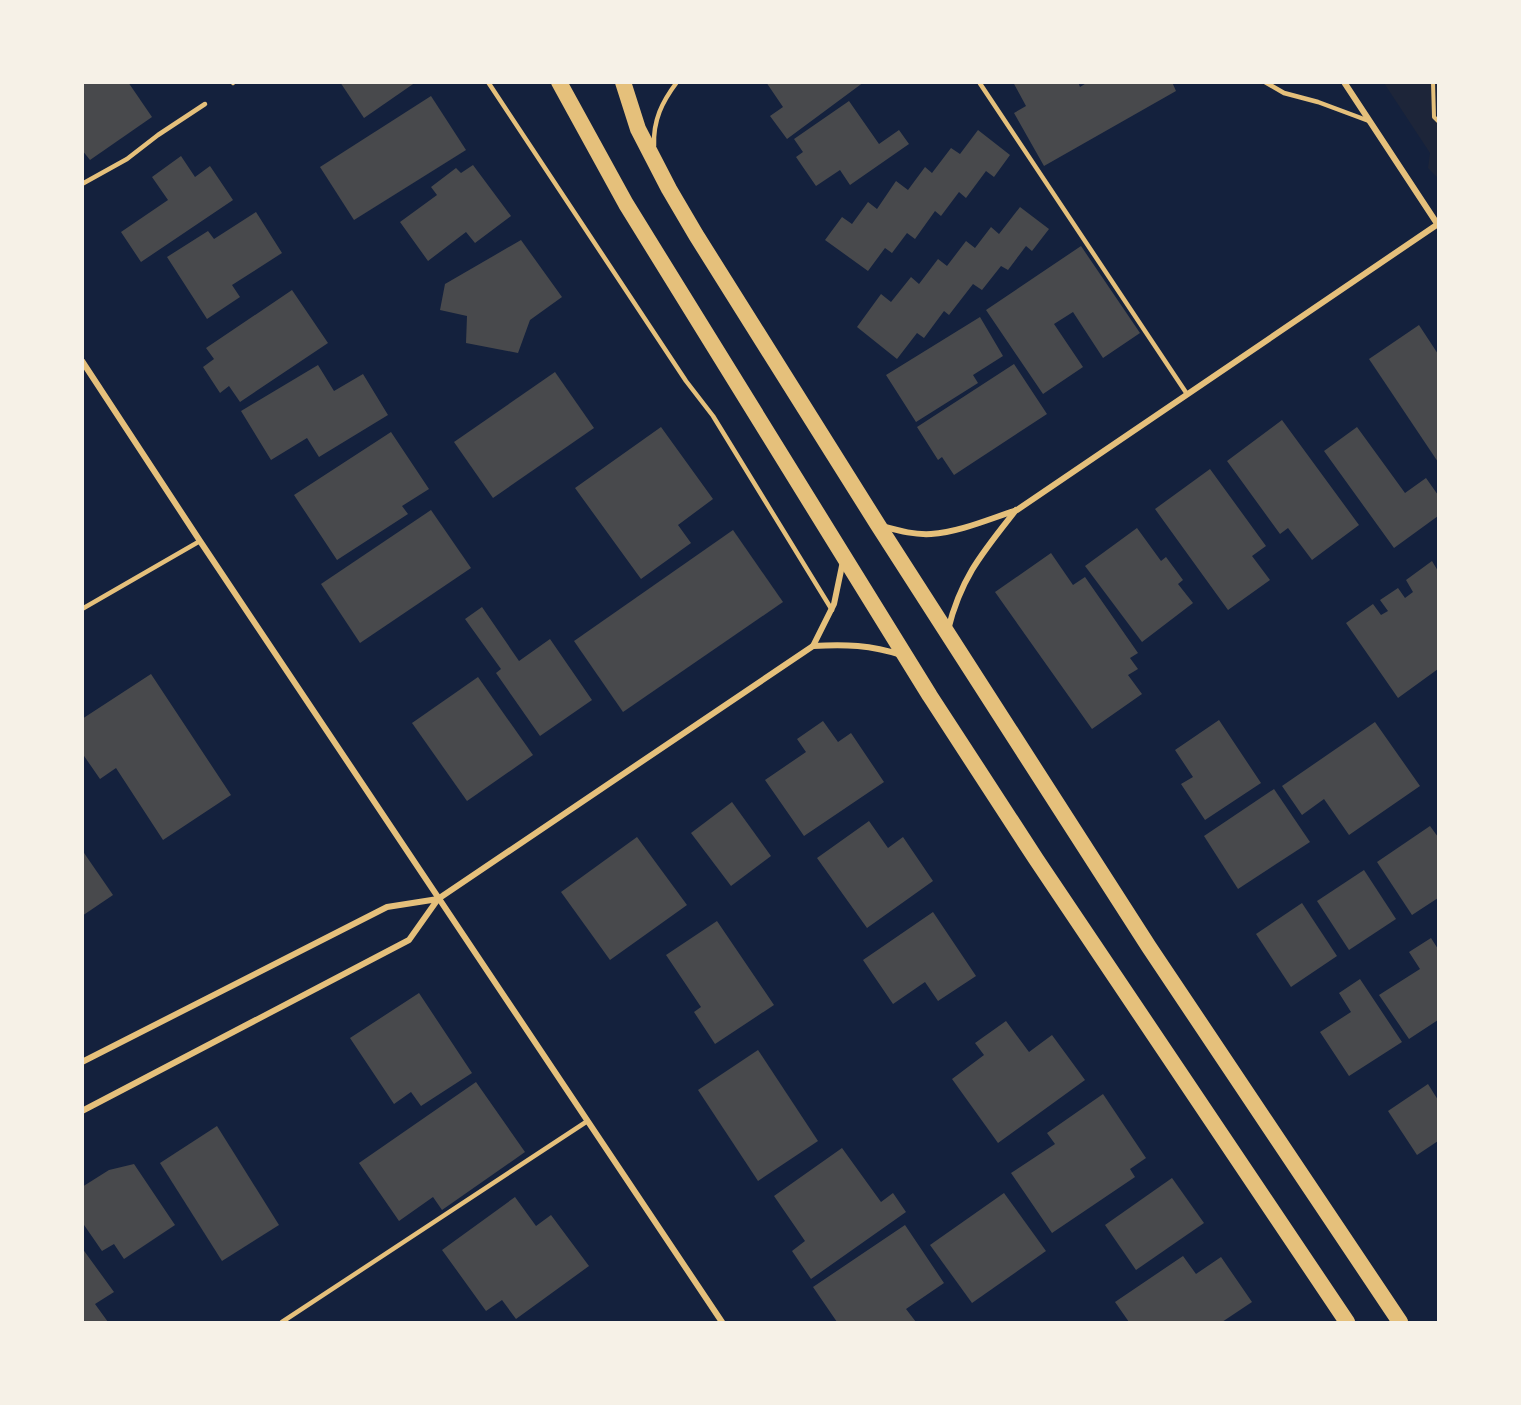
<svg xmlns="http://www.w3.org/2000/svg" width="1521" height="1405" viewBox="0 0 1521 1405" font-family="'Asap Condensed',sans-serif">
<rect width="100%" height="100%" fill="#14213d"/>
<path fill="#1d2539" d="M 1384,83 L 1438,83 L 1438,178 L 1428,168 L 1430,153 Z"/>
<g fill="#48494c">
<path d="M 82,82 L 128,82 L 152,117 L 90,160 L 82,150 Z"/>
<path d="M 340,82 L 416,82 L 364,118 Z"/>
<path d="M 766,82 L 864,82 L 787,139 L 770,116 L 783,107 Z"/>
<path d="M 1013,82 L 1078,82 L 1080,87 L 1088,82 L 1172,82 L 1176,91 L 1044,166 L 1014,113 L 1026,106 Z"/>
<path d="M 431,96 L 466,150 L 354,220 L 320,167 Z"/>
<path d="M 849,101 L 879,144 L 899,130 L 909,144 L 850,185 L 840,170 L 816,186 L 796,157 L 803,152 L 794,139 Z"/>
<path d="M 978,130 L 1010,155 L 994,177 L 986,171 L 966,198 L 959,192 L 941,216 L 935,211 L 915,239 L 907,233 L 892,253 L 885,248 L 868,271 L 825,240 L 842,217 L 852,224 L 868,202 L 877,209 L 896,181 L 908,190 L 925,167 L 932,173 L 951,148 L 960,154 Z"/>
<path d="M 181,156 L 195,177 L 210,166 L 233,200 L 141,262 L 121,232 L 168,200 L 152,177 Z"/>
<path d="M 473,165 L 511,216 L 475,243 L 466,232 L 428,261 L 400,222 L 437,195 L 431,187 L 456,168 L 461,173 Z"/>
<path d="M 1020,207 L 1049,229 L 1032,251 L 1026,246 L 1008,270 L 1001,266 L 982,290 L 973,284 L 949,315 L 944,311 L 924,338 L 917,333 L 897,359 L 857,327 L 881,294 L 891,302 L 911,277 L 919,284 L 938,259 L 947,266 L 966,241 L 975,248 L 991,227 L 999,234 Z"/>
<path d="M 256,212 L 282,253 L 232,285 L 240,297 L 207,319 L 167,257 L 208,231 L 214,239 Z"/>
<path d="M 521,240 L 562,297 L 530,320 L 518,353 L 466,343 L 467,316 L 440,310 L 445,284 Z"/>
<path d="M 1081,246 L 1140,333 L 1103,358 L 1073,312 L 1054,324 L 1083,367 L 1043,394 L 986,310 Z"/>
<path d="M 292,290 L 328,343 L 240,402 L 229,386 L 220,393 L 203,367 L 214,359 L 206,348 Z"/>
<path d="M 980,317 L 1003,356 L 973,375 L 978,383 L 916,422 L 886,375 Z"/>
<path d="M 1419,325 L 1438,354 L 1438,462 L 1369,359 Z"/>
<path d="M 1014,364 L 1047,414 L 954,475 L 942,457 L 938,460 L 917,427 Z"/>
<path d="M 318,365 L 334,391 L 363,374 L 388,415 L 319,457 L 307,438 L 271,460 L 241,411 Z"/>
<path d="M 555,372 L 594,428 L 493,498 L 454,442 Z"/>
<path d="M 1282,420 L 1359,525 L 1312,560 L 1288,528 L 1280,534 L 1227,461 Z"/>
<path d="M 661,427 L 713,499 L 678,525 L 691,543 L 641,579 L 575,488 Z"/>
<path d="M 1357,427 L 1405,493 L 1426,478 L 1438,495 L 1438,516 L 1394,548 L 1324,451 Z"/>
<path d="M 391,432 L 429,489 L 402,506 L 408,514 L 337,560 L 294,495 Z"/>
<path d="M 1210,469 L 1266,546 L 1252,556 L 1270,580 L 1228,610 L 1155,509 Z"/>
<path d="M 431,510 L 471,568 L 360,643 L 321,584 Z"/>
<path d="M 1137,528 L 1161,561 L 1166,557 L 1183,580 L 1178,584 L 1193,603 L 1142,642 L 1085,566 Z"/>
<path d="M 733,530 L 783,602 L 623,712 L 574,641 Z"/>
<path d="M 1051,553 L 1073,585 L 1085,577 L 1138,653 L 1130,658 L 1138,669 L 1128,675 L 1142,694 L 1092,729 L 995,592 Z"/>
<path d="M 1432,561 L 1438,571 L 1438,669 L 1398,698 L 1346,623 L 1373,604 L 1381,615 L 1388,611 L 1380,600 L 1398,588 L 1405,598 L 1413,592 L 1406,580 Z"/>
<path d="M 482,607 L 519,661 L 550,639 L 592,700 L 540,736 L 496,673 L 501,669 L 465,619 Z"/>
<path d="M 151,674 L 231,795 L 163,840 L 116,768 L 100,779 L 82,753 L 82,719 Z"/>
<path d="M 478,677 L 533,755 L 467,801 L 412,723 Z"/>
<path d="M 1219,720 L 1261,783 L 1205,820 L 1181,784 L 1193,777 L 1175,750 Z"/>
<path d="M 823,721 L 838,742 L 851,733 L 884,782 L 804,836 L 765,780 L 806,752 L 797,739 Z"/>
<path d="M 1375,722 L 1420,786 L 1349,835 L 1324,799 L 1302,815 L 1282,786 Z"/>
<path d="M 1274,789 L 1310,842 L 1238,889 L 1204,836 Z"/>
<path d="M 732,802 L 771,856 L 731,886 L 691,833 Z"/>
<path d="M 869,821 L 888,848 L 903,837 L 933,881 L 867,928 L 817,858 Z"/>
<path d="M 1430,826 L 1438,837 L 1438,898 L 1412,915 L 1377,862 Z"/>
<path d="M 637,837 L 687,905 L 610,960 L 561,892 Z"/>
<path d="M 82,850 L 113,895 L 82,916 Z"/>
<path d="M 1364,870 L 1396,919 L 1349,950 L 1317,901 Z"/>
<path d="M 1302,903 L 1337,956 L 1291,987 L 1256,934 Z"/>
<path d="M 933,912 L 976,976 L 938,1001 L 925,982 L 893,1004 L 863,960 Z"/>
<path d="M 717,921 L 774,1005 L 715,1044 L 694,1012 L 701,1007 L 666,955 Z"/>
<path d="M 1431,938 L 1438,949 L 1438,1020 L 1409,1039 L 1379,995 L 1420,969 L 1409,952 Z"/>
<path d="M 1360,979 L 1402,1042 L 1349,1076 L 1320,1032 L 1351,1012 L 1339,993 Z"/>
<path d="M 419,993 L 472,1073 L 421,1106 L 411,1092 L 394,1104 L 350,1038 Z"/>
<path d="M 1006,1021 L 1029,1052 L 1052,1035 L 1085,1080 L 998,1143 L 952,1079 L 984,1055 L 975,1043 Z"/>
<path d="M 758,1050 L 818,1141 L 758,1181 L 698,1090 Z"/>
<path d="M 476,1082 L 525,1152 L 442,1210 L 433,1197 L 399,1221 L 359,1163 Z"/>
<path d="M 1428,1084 L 1438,1100 L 1438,1141 L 1417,1155 L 1388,1111 Z"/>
<path d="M 1103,1094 L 1146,1158 L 1130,1169 L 1135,1177 L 1052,1233 L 1011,1173 L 1055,1144 L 1047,1133 Z"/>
<path d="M 217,1126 L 279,1225 L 222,1261 L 160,1163 Z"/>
<path d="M 842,1148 L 881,1202 L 893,1193 L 906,1212 L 811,1279 L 792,1251 L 805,1241 L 774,1196 Z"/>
<path d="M 134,1164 L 175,1225 L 124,1259 L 114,1244 L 102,1251 L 82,1222 L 82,1187 L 109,1170 Z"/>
<path d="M 1172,1178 L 1204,1223 L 1136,1270 L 1105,1225 Z"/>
<path d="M 1004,1193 L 1046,1251 L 972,1303 L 930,1245 Z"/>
<path d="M 515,1197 L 536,1226 L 551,1215 L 589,1266 L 516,1319 L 502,1300 L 486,1311 L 442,1250 Z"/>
<path d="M 905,1225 L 944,1283 L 906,1309 L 916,1322 L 837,1322 L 813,1287 Z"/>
<path d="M 82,1248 L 114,1292 L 95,1304 L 108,1322 L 82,1322 Z"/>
<path d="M 1183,1256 L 1196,1274 L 1221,1257 L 1252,1302 L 1222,1322 L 1129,1322 L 1115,1302 Z"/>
</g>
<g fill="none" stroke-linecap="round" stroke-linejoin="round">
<path stroke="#e5c07b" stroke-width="4" d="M 1433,82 L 1434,117 L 1438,121"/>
<g stroke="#e5c07b" stroke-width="4.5">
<path d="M 488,82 L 686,381 L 713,416 L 832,610"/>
<path d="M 979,82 L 1187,394"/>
<path d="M 1265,82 L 1284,93 L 1318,102 L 1369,121"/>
<path d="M 233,83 L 234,82"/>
<path d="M 654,146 C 653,120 662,102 677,82"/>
<path d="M 82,184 L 127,159 L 158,135 L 205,104"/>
<path d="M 82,609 L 200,541"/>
<path d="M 282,1322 L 586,1122"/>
</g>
<g stroke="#e5c07b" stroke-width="6">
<path d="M 1344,82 L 1438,225"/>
<path d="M 82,361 L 200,541 L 722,1322"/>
<path d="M 885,527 C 900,531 915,535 931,534 C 960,532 989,519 1017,510 L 1438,224"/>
<path d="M 948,630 C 961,577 983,552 1016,510"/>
<path d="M 813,646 C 845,644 871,645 901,655"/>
<path d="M 82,1062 L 387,907 L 438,899"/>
<path d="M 82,1111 L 409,940 L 438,899 L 813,646 L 834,604 L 843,561"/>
</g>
<g stroke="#e5c07b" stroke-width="16">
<path d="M 559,82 L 626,204 L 930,696 L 1036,859 L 1347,1322"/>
<path d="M 623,82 L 638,129 L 669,189 L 696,235 L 878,525 L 1149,947 L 1400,1322"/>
</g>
</g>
<rect width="1521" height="1405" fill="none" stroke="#f6f1e7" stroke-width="168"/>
</svg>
